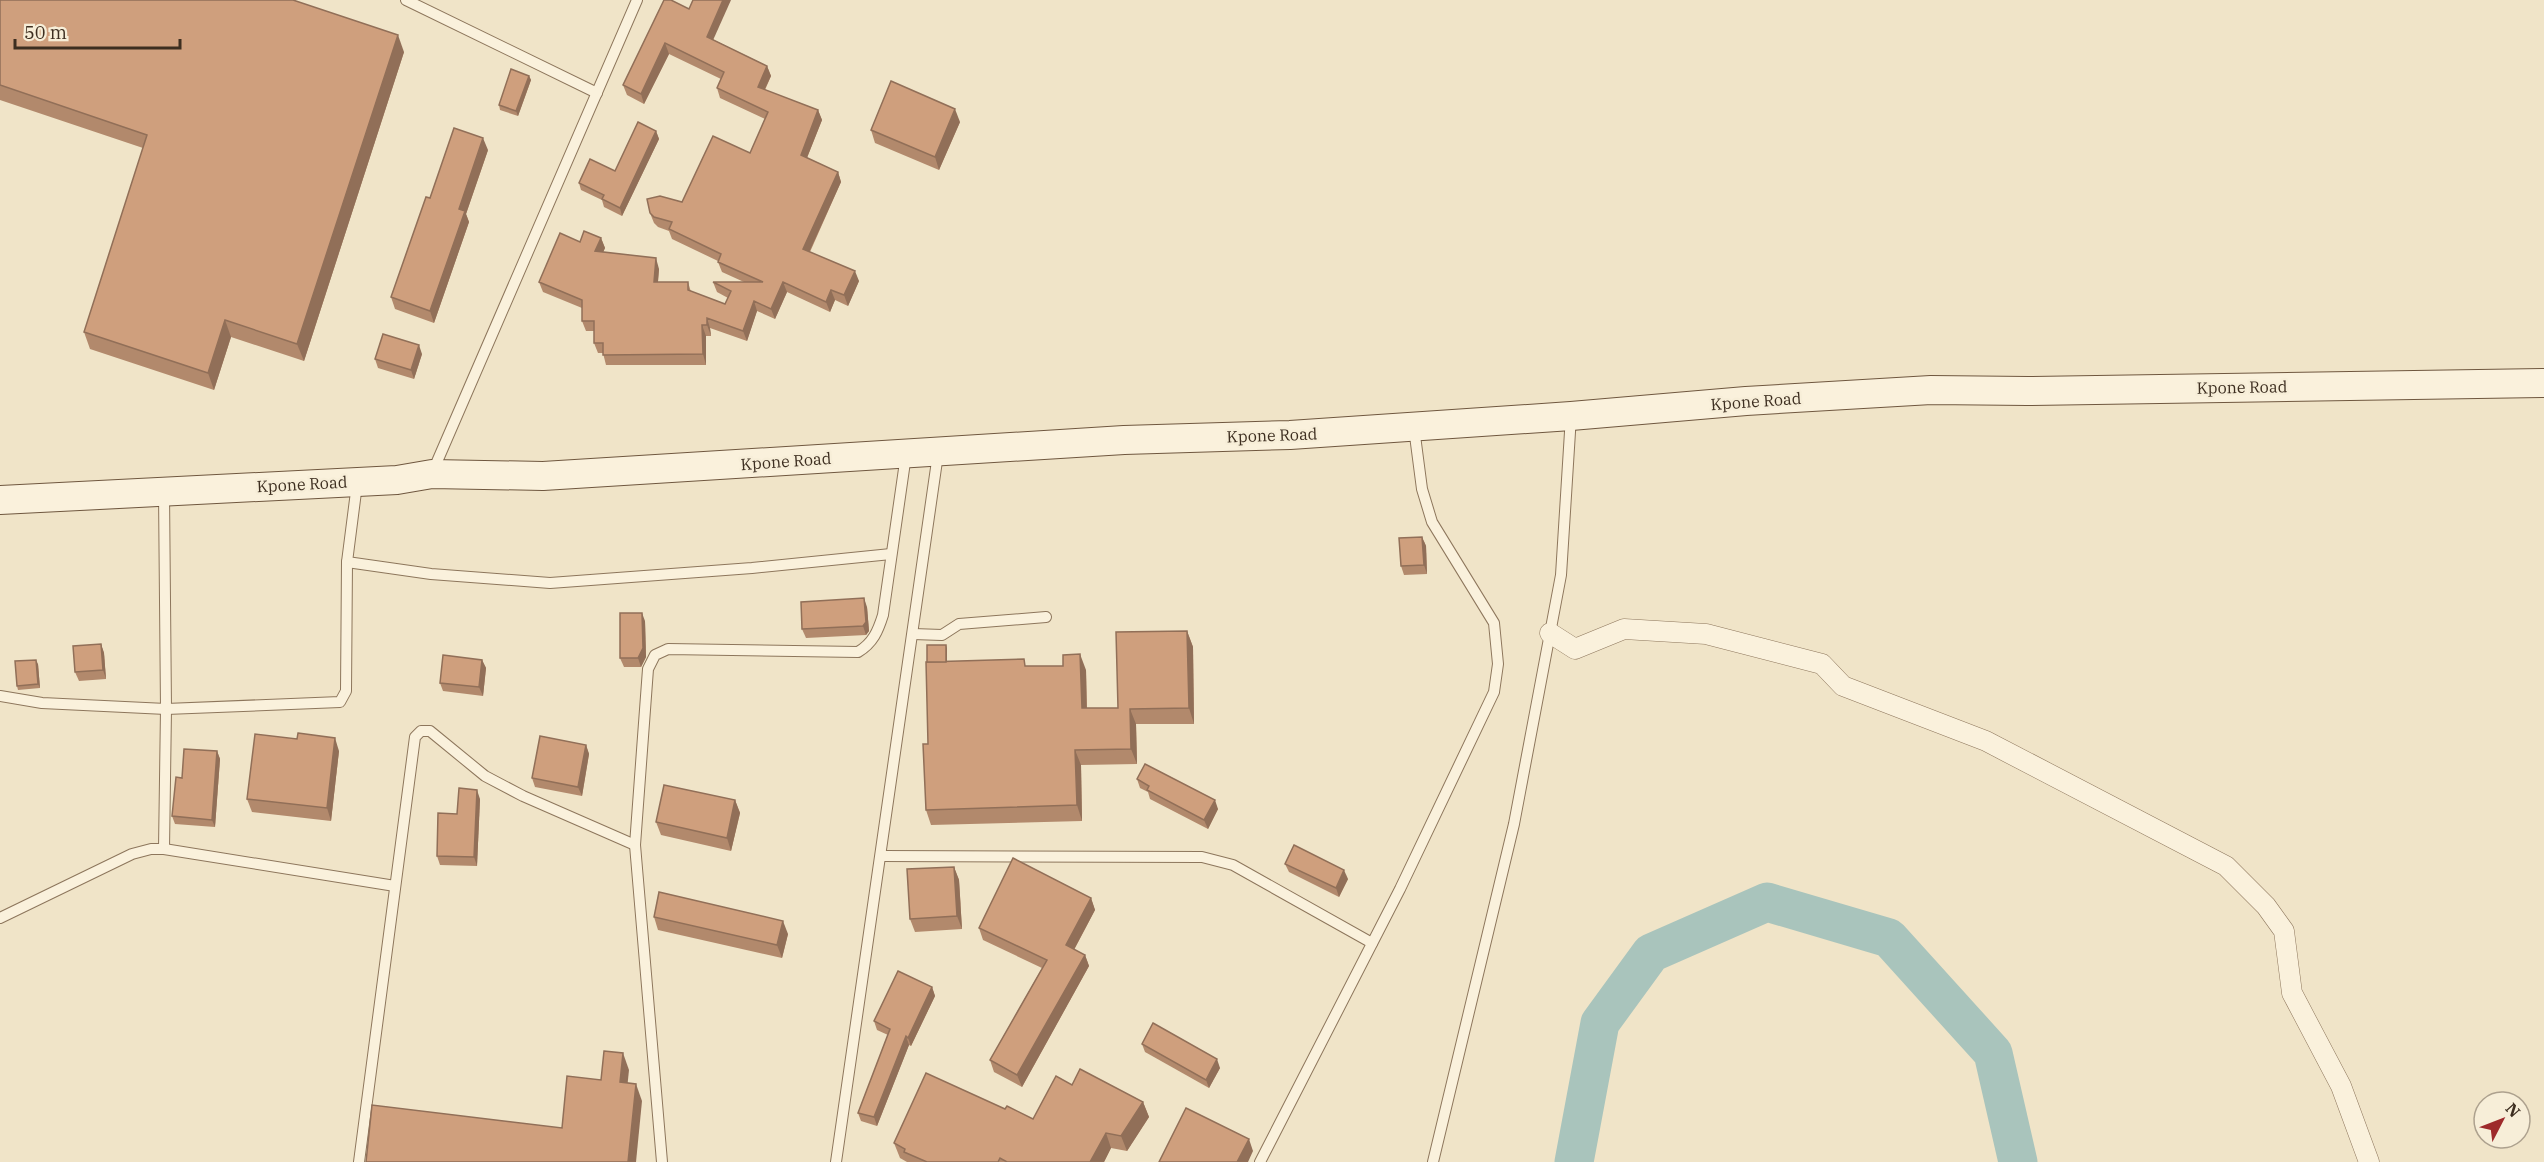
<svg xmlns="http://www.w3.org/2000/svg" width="2544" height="1162" viewBox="0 0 2544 1162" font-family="'IBM Plex Serif',serif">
<rect width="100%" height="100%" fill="#f0e4c8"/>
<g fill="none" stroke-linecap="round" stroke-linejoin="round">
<path stroke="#a9c4bc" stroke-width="39" d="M 1574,1162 L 1600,1023 L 1651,953 L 1767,902 L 1889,938 L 1993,1053 L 2018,1162"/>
<defs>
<g id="lane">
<path d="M 406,0 L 597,93"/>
<path d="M 433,471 L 637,0"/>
<path d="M 164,493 L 166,709 L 164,849"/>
<path d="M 347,562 L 431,574 L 550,583 L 752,568 L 891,554"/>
<path d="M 913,634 L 942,635 L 959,624 L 1046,617"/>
<path d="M 0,696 L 42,703 L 166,709 L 340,702 L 346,691 L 347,562 L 357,484"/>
<path d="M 882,856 L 1202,857 L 1233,865 L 1372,943"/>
<path d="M 0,918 L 132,854 L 151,849 L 164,849 L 395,886"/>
<path d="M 359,1162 L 415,737 L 421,731 L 430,731 L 485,776 L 523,796 L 635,845"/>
<path d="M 662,1162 L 635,845 L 648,669 L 655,655 L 668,649 L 858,652 C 873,643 878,631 883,615 L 906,455"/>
<path d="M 836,1162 L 938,454"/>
<path d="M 1260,1162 L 1400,889 L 1494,692 L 1498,664 L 1494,623 L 1432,522 L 1422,489 L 1414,428"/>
<path d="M 1433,1162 L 1514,824 L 1561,575 L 1571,416"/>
</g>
<path id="street" d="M 1550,633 L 1575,649 L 1624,629 L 1706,634 L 1822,664 L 1843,686 L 1986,741 L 2226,866 L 2266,906 L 2284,931 L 2292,993 L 2341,1086 L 2369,1162"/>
<path id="secondary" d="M 0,500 L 397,480 L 432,474 L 543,476 L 1124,440 L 1290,435 L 1571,416 L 1746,401 L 1931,390 L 2028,391 L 2544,383"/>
</defs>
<use href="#lane" stroke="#8d765c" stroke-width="12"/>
<use href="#street" stroke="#8d765c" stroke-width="21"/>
<use href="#secondary" stroke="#6f573f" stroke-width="30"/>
<use href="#lane" stroke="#faf1dc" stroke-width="10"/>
<use href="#street" stroke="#faf1dc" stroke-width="20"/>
<use href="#secondary" stroke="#faf1dc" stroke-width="28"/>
</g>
<g fill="#b2896c">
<path d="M 0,0 L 404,52 L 304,361 L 231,337 L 214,390 L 90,349 L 84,332 L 143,148 L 0,100 Z"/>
<path d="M 664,0 L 714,40 L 767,66 L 771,76 L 765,90 L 818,110 L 822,120 L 807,158 L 838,172 L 841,182 L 810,252 L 859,281 L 848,306 L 835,300 L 830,312 L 787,292 L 775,319 L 757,311 L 747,341 L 710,328 L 711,336 L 706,336 L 706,365 L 606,365 L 603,353 L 598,353 L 594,343 L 594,331 L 586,331 L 582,321 L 582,308 L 543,292 L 539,282 L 580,242 L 601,238 L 605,248 L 603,252 L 659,269 L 658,282 L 688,282 L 691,292 L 725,304 L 728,298 L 717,292 L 713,282 L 744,282 L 722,272 L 718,262 L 718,261 L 672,239 L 669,231 L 658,227 L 654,223 L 650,213 L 682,202 L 750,153 L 765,119 L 720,98 L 717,88 L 721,79 L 669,54 L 644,104 L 627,95 L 623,85 Z"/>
<path d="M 529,76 L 531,80 L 518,116 L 500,110 L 499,105 Z"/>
<path d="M 960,122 L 939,170 L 875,143 L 871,130 Z"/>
<path d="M 656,131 L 659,139 L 622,216 L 604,207 L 602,200 L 581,190 L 579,183 L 615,171 Z"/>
<path d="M 488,150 L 466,214 L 469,222 L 434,323 L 395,309 L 391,297 L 430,198 Z"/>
<path d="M 422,354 L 414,379 L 378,368 L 375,359 Z"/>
<path d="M 1422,537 L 1426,546 L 1427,574 L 1404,575 L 1401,566 Z"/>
<path d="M 867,607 L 869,631 L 866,635 L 806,638 L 802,629 Z"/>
<path d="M 645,621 L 646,657 L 641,667 L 624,667 L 620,658 Z"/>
<path d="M 1187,631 L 1193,647 L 1194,724 L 1136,724 L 1137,764 L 1081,765 L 1082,821 L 931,825 L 926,810 L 928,744 L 946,645 L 947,649 L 947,662 L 1086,670 L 1087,708 L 1118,708 Z"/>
<path d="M 101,644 L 104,653 L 106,679 L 79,681 L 75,672 Z"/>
<path d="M 482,660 L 486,668 L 483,696 L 443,691 L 440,683 Z"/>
<path d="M 38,664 L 40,688 L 18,690 L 17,686 Z"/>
<path d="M 586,745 L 589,754 L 582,796 L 535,787 L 532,778 Z"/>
<path d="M 217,751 L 220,759 L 215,827 L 175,824 L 172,816 L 182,778 Z"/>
<path d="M 339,751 L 331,821 L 252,812 L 247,799 Z"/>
<path d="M 1137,779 L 1218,809 L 1208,829 L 1150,799 L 1148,792 L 1140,788 Z"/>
<path d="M 480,799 L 477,866 L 440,865 L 437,856 L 457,814 Z"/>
<path d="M 735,800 L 740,813 L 731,851 L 661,835 L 656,822 Z"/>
<path d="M 1285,864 L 1348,879 L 1339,897 L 1289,872 Z"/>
<path d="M 954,867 L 959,880 L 962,929 L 915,932 L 910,919 Z"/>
<path d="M 1091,898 L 1095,910 L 1074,950 L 1085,955 L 1089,966 L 1022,1087 L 994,1072 L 990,1060 L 1042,968 L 983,940 L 979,928 Z"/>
<path d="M 654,917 L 788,934 L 782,958 L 658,930 Z"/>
<path d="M 932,987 L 935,996 L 911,1046 L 909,1045 L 877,1126 L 861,1121 L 858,1113 L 888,1035 L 877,1030 L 874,1021 Z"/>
<path d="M 1142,1044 L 1220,1068 L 1209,1088 L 1145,1052 Z"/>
<path d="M 1072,1085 L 1143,1102 L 1149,1117 L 1127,1151 L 1111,1148 L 1104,1162 L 907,1162 L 900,1158 L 894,1143 L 1005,1109 L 1033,1119 Z"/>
</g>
<g fill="#916f58">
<path d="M 723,0 L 731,0 L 710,47 L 707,37 Z"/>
<path d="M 398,35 L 404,52 L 304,361 L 297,344 Z"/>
<path d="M 665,43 L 669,54 L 644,104 L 641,94 Z"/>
<path d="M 767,66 L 771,76 L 761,97 L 758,87 Z"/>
<path d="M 529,76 L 531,80 L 518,116 L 516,111 Z"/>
<path d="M 955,109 L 960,122 L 939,170 L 935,157 Z"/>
<path d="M 818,110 L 822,120 L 804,165 L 801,155 Z"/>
<path d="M 656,131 L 659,139 L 622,216 L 620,208 Z"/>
<path d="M 483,138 L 488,150 L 466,214 L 469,222 L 434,323 L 430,311 L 459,209 Z"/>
<path d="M 838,172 L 841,182 L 806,259 L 803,249 Z"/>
<path d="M 601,238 L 605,248 L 599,261 L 595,251 Z"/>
<path d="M 656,258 L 659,269 L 657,292 L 654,282 Z"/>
<path d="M 855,271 L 859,281 L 848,306 L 844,295 Z"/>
<path d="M 783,282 L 787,292 L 775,319 L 771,309 Z"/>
<path d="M 831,290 L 835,300 L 830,312 L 826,302 Z"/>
<path d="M 754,301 L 757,311 L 747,341 L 743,331 Z"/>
<path d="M 707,318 L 710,328 L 711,336 L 707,325 Z"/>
<path d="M 225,320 L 231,337 L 214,390 L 208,373 Z"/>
<path d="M 702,325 L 706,336 L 706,365 L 703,354 Z"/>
<path d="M 419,345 L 422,354 L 414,379 L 411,370 Z"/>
<path d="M 1422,537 L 1426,546 L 1427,574 L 1424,565 Z"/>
<path d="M 864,598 L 867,607 L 869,631 L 866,635 L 863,626 Z"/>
<path d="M 642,613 L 645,621 L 646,657 L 641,667 L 638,658 Z"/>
<path d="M 1187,631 L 1193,647 L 1194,724 L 1189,708 Z"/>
<path d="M 101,644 L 104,653 L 106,679 L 103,670 Z"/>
<path d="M 946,645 L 947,649 L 947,674 L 946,669 Z"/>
<path d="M 1080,654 L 1086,670 L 1087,724 L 1082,708 Z"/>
<path d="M 36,660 L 38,664 L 40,688 L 38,684 Z"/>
<path d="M 482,660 L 486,668 L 483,696 L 479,687 Z"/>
<path d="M 1130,709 L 1136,724 L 1137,764 L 1131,749 Z"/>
<path d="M 335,738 L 339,751 L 331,821 L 327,808 Z"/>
<path d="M 586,745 L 589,754 L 582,796 L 578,787 Z"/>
<path d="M 1075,750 L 1081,765 L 1082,821 L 1077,805 Z"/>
<path d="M 217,751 L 220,759 L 215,827 L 212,820 Z"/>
<path d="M 477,790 L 480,799 L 477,866 L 474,857 Z"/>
<path d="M 735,800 L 740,813 L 731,851 L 727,838 Z"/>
<path d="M 1215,800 L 1218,809 L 1208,829 L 1204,820 Z"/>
<path d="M 954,867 L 959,880 L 962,929 L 957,916 Z"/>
<path d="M 1344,870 L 1348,879 L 1339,897 L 1336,888 Z"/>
<path d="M 1091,898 L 1095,910 L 1070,957 L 1066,945 Z"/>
<path d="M 783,921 L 788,934 L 782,958 L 777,945 Z"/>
<path d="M 1085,955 L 1089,966 L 1022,1087 L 1017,1075 Z"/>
<path d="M 932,987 L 935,996 L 911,1046 L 908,1038 Z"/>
<path d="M 906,1036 L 909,1045 L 877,1126 L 874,1117 Z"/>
<path d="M 623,1053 L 629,1070 L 626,1099 L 620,1082 Z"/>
<path d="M 1217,1059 L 1220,1068 L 1209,1088 L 1206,1080 Z"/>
<path d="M 636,1084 L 642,1101 L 636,1162 L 628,1162 Z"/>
<path d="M 1143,1102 L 1149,1117 L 1127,1151 L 1121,1136 Z"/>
<path d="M 1106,1133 L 1111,1148 L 1104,1162 L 1090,1162 Z"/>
<path d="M 1249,1139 L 1253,1151 L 1248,1162 L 1237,1162 Z"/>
</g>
<g fill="#cf9f7d" stroke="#916f58" stroke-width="1.5">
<path d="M 0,0 L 293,0 L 398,35 L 297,344 L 225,320 L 208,373 L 84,332 L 147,135 L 0,85 Z"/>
<path d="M 664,0 L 671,0 L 689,9 L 693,0 L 723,0 L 707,37 L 767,66 L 758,87 L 818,110 L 801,155 L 838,172 L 803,249 L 855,271 L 844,295 L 831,290 L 826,302 L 783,282 L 771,309 L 754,301 L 743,331 L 707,318 L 707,325 L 702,325 L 703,354 L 603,355 L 603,343 L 594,343 L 594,321 L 582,321 L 582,300 L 539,282 L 560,233 L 580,242 L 584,231 L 601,238 L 595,251 L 656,258 L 654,282 L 688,282 L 688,290 L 725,304 L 731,291 L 713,282 L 763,282 L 718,262 L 721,254 L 669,229 L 672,222 L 654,217 L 650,213 L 647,199 L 660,196 L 682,202 L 713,136 L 750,153 L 768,112 L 717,88 L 724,72 L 665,43 L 641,94 L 623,85 Z"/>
<path d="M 511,69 L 529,76 L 516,111 L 499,105 Z"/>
<path d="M 891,81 L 955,109 L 935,157 L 871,130 Z"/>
<path d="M 638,122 L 656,131 L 620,208 L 602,199 L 604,195 L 579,183 L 590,159 L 615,171 Z"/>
<path d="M 454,128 L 483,138 L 459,209 L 465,211 L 430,311 L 391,297 L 426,197 L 430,198 Z"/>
<path d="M 383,334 L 419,345 L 411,370 L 375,359 Z"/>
<path d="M 1422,537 L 1424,565 L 1401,566 L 1399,538 Z"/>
<path d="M 864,598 L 866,622 L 863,626 L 802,629 L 801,602 Z"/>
<path d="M 620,613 L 642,613 L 643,648 L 638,658 L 620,658 Z"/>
<path d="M 1187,631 L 1189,708 L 1130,709 L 1131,749 L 1075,750 L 1077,805 L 926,810 L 923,744 L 928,744 L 926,662 L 1024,659 L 1025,666 L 1063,666 L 1063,655 L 1080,654 L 1082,708 L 1118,708 L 1116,632 Z"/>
<path d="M 101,644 L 103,670 L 75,672 L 73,646 Z"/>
<rect x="927" y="645" width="19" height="17"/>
<path d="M 443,655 L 482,660 L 479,687 L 440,683 Z"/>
<path d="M 36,660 L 38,684 L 17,686 L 15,661 Z"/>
<path d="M 298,733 L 335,738 L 327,808 L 247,799 L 255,734 L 297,739 Z"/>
<path d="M 540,736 L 586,745 L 578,787 L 532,778 Z"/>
<path d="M 184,749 L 217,751 L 212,820 L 172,816 L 176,777 L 182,778 Z"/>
<path d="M 1145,764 L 1215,800 L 1204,820 L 1147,790 L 1149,786 L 1137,779 Z"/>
<path d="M 664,785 L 735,800 L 727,838 L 656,822 Z"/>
<path d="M 459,788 L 477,790 L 474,857 L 437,856 L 438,813 L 457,814 Z"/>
<path d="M 1294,845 L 1344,870 L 1336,888 L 1285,864 Z"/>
<path d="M 1013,858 L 1091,898 L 1066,945 L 1085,955 L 1017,1075 L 990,1060 L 1047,960 L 979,928 Z"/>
<path d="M 954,867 L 957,916 L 910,919 L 907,869 Z"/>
<path d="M 659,892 L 783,921 L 777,945 L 654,917 Z"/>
<path d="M 898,971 L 932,987 L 908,1038 L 906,1036 L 874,1117 L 858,1113 L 890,1029 L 874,1021 Z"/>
<path d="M 1153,1023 L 1217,1059 L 1206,1080 L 1142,1044 Z"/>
<path d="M 604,1051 L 623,1053 L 620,1082 L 636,1084 L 628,1162 L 366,1162 L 372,1105 L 562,1128 L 567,1076 L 601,1080 Z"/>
<path d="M 1080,1069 L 1143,1102 L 1121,1136 L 1106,1133 L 1090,1162 L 1007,1162 L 1000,1158 L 998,1162 L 927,1162 L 904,1152 L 905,1149 L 894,1143 L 926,1073 L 1005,1109 L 1007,1106 L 1033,1119 L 1056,1076 L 1072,1085 Z"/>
<path d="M 1186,1108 L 1249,1139 L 1237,1162 L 1159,1162 Z"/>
</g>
<g text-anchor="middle" stroke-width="5" stroke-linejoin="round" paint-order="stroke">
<g font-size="16" fill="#3d2e20" stroke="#f7eed8">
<text transform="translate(2242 387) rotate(-1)" y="6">Kpone Road</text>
<text transform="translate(1756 401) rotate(-4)" y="6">Kpone Road</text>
<text transform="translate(1272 435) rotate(-2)" y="6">Kpone Road</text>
<text transform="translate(786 461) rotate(-4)" y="6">Kpone Road</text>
<text transform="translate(302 484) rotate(-3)" y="6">Kpone Road</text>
</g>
</g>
<g transform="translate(2502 1120) rotate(48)"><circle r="28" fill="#f7eed8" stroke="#ada18e" stroke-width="1.5"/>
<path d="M0-4.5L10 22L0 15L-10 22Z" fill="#9e2a2b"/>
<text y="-9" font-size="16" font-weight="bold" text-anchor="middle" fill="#3d2e20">N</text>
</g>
<path d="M15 39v9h165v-9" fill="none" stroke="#3d2e20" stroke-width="3"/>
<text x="24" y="39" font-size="18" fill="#3d2e20" stroke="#f7eed8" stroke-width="4.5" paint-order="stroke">50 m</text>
</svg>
